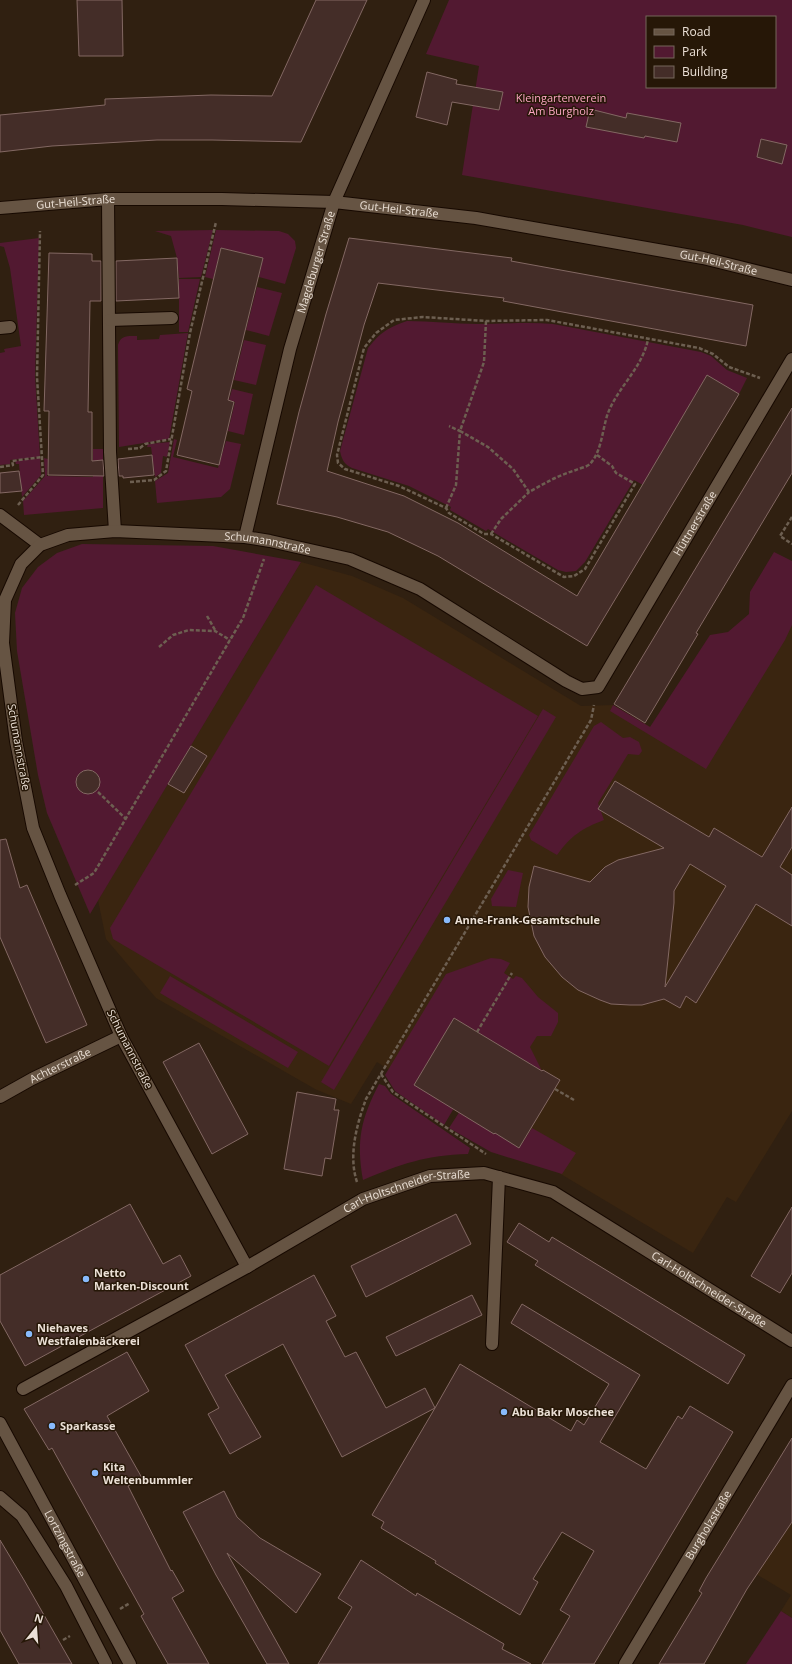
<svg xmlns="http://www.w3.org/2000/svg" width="792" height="1664" viewBox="0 0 792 1664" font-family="'Open Sans',sans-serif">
<rect width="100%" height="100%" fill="#302011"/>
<g fill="#3a2510">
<path d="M 301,562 L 352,576 L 403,598 L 581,706 L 613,705 L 687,748 L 792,590 L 792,1111 L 736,1202 L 727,1197 L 693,1253 L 432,1097 L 377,1062 L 351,1104 L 315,1089 L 156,998 L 106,939 L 98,900 Z"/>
<path d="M 792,1441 L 792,1618 L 781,1611 L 791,1595 L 721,1553 L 786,1448 Z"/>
</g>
<g fill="#521931" fill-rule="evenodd">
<path d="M 449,0 L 792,0 L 792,237 L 743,225 L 462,175 L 479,66 L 426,54 ZM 647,17 L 775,17 L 775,87 L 647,87 Z"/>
<path d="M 213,230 L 201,277 L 179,278 L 177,258 L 171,236 L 155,231 Z"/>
<path d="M 216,230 L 279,231 L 288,234 L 295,241 L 296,248 L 285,284 L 259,277 L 263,258 L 221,248 L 213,279 L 205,277 Z"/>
<path d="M 39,238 L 35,376 L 40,457 L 10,460 L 10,464 L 0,465 L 0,353 L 5,352 L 4,349 L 21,346 L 10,268 L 4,247 L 0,246 L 0,243 Z"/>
<path d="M 179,279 L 200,279 L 188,332 L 179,332 Z"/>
<path d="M 257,287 L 282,293 L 269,336 L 246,330 Z"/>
<path d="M 407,321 C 431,321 454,324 478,324 C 503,324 528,322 553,324 L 701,352 L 711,356 L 727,370 L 747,378 L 739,394 L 707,375 L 643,485 L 634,480 L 585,562 L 576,571 L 566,572 L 558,570 L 488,529 L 486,531 L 450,510 L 451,507 L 409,486 L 352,468 C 344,464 342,460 340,451 L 368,348 C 381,332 387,328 407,321 Z"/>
<path d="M 188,333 L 169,439 L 119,447 L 118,345 C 121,335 127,336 137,336 L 137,340 L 159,339 L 160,335 Z"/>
<path d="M 244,340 L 266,345 L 256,385 L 234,380 Z"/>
<path d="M 232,389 L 253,394 L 244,435 L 228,431 L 235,402 L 229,400 Z"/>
<path d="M 174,439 L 177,440 L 173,457 L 218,468 L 226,441 L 241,444 L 230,489 L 221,497 L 157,503 L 155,481 L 168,473 Z"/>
<path d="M 170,442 L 167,457 L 163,456 L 161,473 L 155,477 L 151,447 L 147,447 L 148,444 Z"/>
<path d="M 93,449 L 103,449 L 103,508 L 24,515 L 23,501 L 45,476 L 44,458 L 48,459 L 47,476 L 93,477 Z"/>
<path d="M 40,458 L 41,475 L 22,497 L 19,464 L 16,464 L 15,461 Z"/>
<path d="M 82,544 L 213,546 L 301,562 L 90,914 L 47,813 L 38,775 L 17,651 L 15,613 L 22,588 L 38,567 L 57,553 Z"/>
<path d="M 774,552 L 792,561 L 792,625 L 785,640 L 706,769 L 610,711 L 613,705 L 650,727 L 710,635 L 728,632 L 749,614 L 750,592 Z"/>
<path d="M 316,585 L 538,716 L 329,1066 L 113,939 L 110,928 Z"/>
<path d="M 543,709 L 556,717 L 334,1090 L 321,1082 Z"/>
<path d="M 601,722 L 623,738 L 630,737 L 639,742 L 642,751 L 639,755 L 628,754 L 598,803 L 604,820 C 581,829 572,835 557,855 L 531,840 L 529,835 L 594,726 Z"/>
<path d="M 508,870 L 523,873 L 516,907 L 492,906 L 491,899 Z"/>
<path d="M 491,958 L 501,959 L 510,963 L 504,973 L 513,979 L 516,976 L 522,978 L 538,997 L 558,1013 L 558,1022 L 551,1036 L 537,1036 L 530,1047 L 542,1071 L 454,1018 L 414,1085 L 423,1089 L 423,1091 L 424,1090 L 432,1095 L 432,1097 L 433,1095 L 441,1100 L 441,1102 L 442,1101 L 449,1105 L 450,1107 L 451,1106 L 454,1108 L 444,1125 L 395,1091 L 385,1075 L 446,974 Z"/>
<path d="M 170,976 L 298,1052 L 288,1068 L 160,993 Z"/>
<path d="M 379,1084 L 385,1086 L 391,1094 L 470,1148 L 468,1154 C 426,1155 401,1164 363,1180 C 356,1140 361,1119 379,1084 Z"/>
<path d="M 460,1111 L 467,1116 L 466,1117 L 469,1117 L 485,1126 L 485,1129 L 486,1127 L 493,1133 L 495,1132 L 519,1148 L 532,1128 L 576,1153 L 562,1174 L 491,1152 L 449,1128 Z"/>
<path d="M 781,1611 L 792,1618 L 792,1664 L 746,1664 Z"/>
</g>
<g fill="#442d28" stroke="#836863" fill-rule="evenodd">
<path d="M 77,0 L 122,0 L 123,56 L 79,56 Z"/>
<path d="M 316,0 L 367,0 L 301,142 L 212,140 L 157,140 L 52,146 L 0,152 L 0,115 L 105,105 L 105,99 L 211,95 L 272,96 Z"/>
<path d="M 427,72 L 457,80 L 456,84 L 503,92 L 499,110 L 452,102 L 447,125 L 416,117 Z"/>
<path d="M 590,109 L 626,118 L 627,113 L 681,123 L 677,142 L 645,136 L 644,138 L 586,127 Z"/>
<path d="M 761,139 L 787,145 L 782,164 L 757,157 Z"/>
<path d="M 349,238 L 512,258 L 511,261 L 753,305 L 746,346 L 503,301 L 504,298 L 378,283 L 364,325 L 338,422 L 327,471 L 404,496 L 458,523 L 577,596 L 707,375 L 739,394 L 587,646 L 438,556 L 388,532 L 337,517 L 277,504 L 299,412 L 326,314 Z"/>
<path d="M 221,248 L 263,258 L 228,400 L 234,402 L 219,465 L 177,455 L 192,391 L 187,389 Z"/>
<path d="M 49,253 L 92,254 L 92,261 L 101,261 L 101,301 L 90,301 L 88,412 L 92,412 L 92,461 L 103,460 L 104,476 L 48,475 L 49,411 L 44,411 Z"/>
<path d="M 177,258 L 179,298 L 116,301 L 116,261 Z"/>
<path d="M 792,408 L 792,473 L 696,633 L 698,634 L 645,723 L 614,704 Z"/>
<path d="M 152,455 L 154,475 L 123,478 L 123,476 L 119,476 L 118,459 Z"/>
<path d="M 19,471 L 22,491 L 0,493 L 0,473 Z"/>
<path d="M 191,746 L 207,756 L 184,793 L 168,784 Z"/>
<circle cx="88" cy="782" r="12"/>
<path d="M 615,781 L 709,837 L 714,828 L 762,857 L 792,807 L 792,847 L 780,867 L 792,875 L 792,926 L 756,904 L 696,1003 L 686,996 L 680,1008 L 664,999 L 642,1005 L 630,1005 L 611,1004 L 600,1000 L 578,990 L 562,977 L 545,957 L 534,936 L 528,907 L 529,887 L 534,866 L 590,882 L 605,867 L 618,860 L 664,848 L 598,809 ZM 690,864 L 726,886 L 665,987 L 674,903 L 674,891 Z"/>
<path d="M 6,839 L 20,888 L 27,885 L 87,1025 L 46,1043 L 0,937 L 0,840 Z"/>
<path d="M 454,1018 L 542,1071 L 543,1070 L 560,1080 L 519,1148 L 495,1133 L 494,1134 L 414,1085 Z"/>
<path d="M 199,1043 L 248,1134 L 212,1154 L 163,1062 Z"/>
<path d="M 297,1092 L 336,1099 L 334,1110 L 339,1110 L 331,1159 L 325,1158 L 322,1176 L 284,1169 Z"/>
<path d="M 130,1204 L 163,1264 L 180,1255 L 191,1276 L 25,1366 L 0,1321 L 0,1275 Z"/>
<path d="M 792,1207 L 792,1273 L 780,1293 L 751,1276 Z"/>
<path d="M 456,1214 L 471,1244 L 366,1297 L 351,1266 Z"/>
<path d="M 519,1223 L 549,1242 L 552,1237 L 745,1355 L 728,1384 L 535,1265 L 538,1261 L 507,1242 Z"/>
<path d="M 314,1275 L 336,1316 L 326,1321 L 345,1357 L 356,1352 L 386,1408 L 425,1388 L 435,1408 L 460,1364 L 571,1431 L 577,1420 L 584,1425 L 609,1384 L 511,1323 L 522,1304 L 640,1375 L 600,1442 L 646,1469 L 678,1416 L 682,1419 L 690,1406 L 733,1432 L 594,1664 L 542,1664 L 570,1616 L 560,1610 L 594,1551 L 562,1532 L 533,1579 L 538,1582 L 520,1615 L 435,1563 L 436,1561 L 381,1528 L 384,1522 L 372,1515 L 435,1408 L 342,1457 L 283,1344 L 225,1375 L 261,1437 L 230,1454 L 208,1414 L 219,1408 L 185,1345 Z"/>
<path d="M 472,1295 L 482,1315 L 396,1356 L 386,1337 Z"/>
<path d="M 127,1352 L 149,1391 L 107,1416 L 142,1478 L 128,1486 L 171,1571 L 172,1570 L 184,1591 L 172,1598 L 209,1664 L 168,1664 L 141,1616 L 144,1614 L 52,1448 L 49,1450 L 24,1409 Z"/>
<path d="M 792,1438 L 792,1522 L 747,1589 L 704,1664 L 659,1664 L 702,1593 L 699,1591 L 706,1578 Z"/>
<path d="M 224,1491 L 237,1517 L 260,1538 L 321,1574 L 296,1613 L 227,1553 L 289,1664 L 267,1664 L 216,1575 L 183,1512 Z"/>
<path d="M 0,1540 L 24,1580 L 72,1664 L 19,1664 L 0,1630 Z"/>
<path d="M 361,1560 L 416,1596 L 417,1593 L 504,1644 L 502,1649 L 531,1664 L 318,1664 L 352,1607 L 338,1598 Z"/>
</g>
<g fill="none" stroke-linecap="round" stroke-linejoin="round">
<defs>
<g id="minor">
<path d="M 108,199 L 110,452 L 115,531"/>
<path id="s1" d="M 0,208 L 108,199 L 222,199 L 334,202 L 476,218 L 703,258 L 792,280"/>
<path d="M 110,320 L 172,318"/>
<path d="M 0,328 L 10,327"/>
<path d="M 0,515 L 40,545"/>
<path id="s2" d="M 245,537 L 290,349 L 334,202 L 424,0"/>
<path id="s3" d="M 0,1097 L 32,1079 L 121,1036"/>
<path id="s4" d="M 247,1267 L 121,1036 L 60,895 L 33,828 L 16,741 L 3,643 L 5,600 L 21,564 L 40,545 L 68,535 L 115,531 L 245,537 L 270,541 L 350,559 L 420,589 L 566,681 L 582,689 L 598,687 L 792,359"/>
<path d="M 492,1344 L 499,1177"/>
<path id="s5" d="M 23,1389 L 247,1267 L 363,1199 L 430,1176 L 484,1173 L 553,1192 L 792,1341"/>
<path id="s6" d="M 0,1423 L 130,1664"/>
<path d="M 0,1497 L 22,1516 L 66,1586 L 106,1664"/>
<path id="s7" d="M 625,1664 L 792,1385"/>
</g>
</defs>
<use href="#minor" stroke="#170900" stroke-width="14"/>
<g stroke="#6d5f51" stroke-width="2.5" stroke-dasharray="4 2" stroke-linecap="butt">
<path d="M 486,321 L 484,362 L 460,431 L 488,447 L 513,469 L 529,492 C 545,483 559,475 576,470 C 580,468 587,467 590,464 C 602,451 602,430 608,413 C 618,387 643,367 648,339"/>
<path d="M 128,449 L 140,448 L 145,444 L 171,439"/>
<path d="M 597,455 L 612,466 L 616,473 L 635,484 L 585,569 L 574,576 L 564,577 L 491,534 L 484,534 L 449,513 L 446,508 L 399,486 L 345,469 L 338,463 L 337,455 L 364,348 L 376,333 L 394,320 L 423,317 L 486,321 L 547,320 L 699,348 L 713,354 L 729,367 L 760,378"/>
<path d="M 0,467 L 13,465 L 12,461 L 42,457"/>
<path d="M 130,482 L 154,480 L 166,471 L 190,333 L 216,222"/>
<path d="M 18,505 L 43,475 L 37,377 L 40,231"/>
<path d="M 446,508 L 456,485 L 460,431 L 449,426"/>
<path d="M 792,517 L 780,536 L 792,544"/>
<path d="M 491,534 L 501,519 L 529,492"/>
<path d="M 207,616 L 215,630"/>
<path d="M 159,647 L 173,635 L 189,630 L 215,631 L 230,640"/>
<path d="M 98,792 L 126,819"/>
<path d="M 75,885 L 94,873 L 230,640 L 243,618 L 264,559"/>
<path d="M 477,1032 L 512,973"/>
<path d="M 381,1074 L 393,1092 L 486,1154"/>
<path d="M 555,1089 L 574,1100"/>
<path d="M 357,1182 C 348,1155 357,1124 366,1099 L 591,720 L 594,705"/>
<path d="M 120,1609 L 130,1603"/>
<path d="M 63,1640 L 70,1636"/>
</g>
<use href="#minor" stroke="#665443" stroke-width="12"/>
</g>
<g fill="#88bafc" stroke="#261707" stroke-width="1.5">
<circle cx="447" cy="920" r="4"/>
<circle cx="86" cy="1279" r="4"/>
<circle cx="29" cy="1334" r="4"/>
<circle cx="504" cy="1412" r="4"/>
<circle cx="52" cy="1426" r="4"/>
<circle cx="95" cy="1473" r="4"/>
</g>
<g text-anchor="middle" stroke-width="3" stroke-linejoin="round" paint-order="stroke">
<g font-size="11" fill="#fba6c3" stroke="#261707">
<text x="561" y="102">Kleingartenverein<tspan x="561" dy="13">Am Burgholz</tspan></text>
</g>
<g font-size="11" fill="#ebe0d6" stroke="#261707">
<text dy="4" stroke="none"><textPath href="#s1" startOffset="76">Gut-Heil-Straße</textPath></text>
<text dy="4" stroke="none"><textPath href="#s1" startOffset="400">Gut-Heil-Straße</textPath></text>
<text dy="4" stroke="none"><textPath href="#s2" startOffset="284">Magdeburger Straße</textPath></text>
<text dy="4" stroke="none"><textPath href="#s1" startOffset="724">Gut-Heil-Straße</textPath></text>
<text dy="4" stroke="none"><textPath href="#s4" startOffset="1573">Hüttnerstraße</textPath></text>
<text dy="4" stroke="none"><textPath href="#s4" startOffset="1016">Schumannstraße</textPath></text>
<text transform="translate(19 747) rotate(80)" y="4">Schumannstraße</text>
<text transform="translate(130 1049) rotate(63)" y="4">Schumannstraße</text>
<text dy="4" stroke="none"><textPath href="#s3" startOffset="68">Achterstraße</textPath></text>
<text dy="4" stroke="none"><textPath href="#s5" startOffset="434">Carl-Holtschneider-Straße</textPath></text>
<text dy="4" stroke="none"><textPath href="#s5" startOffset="770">Carl-Holtschneider-Straße</textPath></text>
<text dy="4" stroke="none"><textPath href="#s7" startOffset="162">Burgholzstraße</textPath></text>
<text dy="4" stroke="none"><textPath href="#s6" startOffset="137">Lortzingstraße</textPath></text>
</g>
<g font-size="11" font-weight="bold" fill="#ebe0d6" stroke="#261707" text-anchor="start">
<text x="455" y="924">Anne-Frank-Gesamtschule</text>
<text x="94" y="1277">Netto<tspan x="94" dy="13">Marken-Discount</tspan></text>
<text x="37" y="1332">Niehaves<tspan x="37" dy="13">Westfalenbäckerei</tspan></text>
<text x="512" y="1416">Abu Bakr Moschee</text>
<text x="60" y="1430">Sparkasse</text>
<text x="103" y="1471">Kita<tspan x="103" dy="13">Weltenbummler</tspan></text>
</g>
</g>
<rect x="646" y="16" width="130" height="72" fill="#261707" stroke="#75675a"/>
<rect x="654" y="29" width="20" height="6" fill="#665443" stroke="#75675a"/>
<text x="682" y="36" font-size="12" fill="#ebe0d6">Road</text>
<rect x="654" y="46" width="20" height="12" fill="#521931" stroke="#75675a"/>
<text x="682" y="56" font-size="12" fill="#ebe0d6">Park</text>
<rect x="654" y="66" width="20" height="12" fill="#442d28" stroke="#75675a"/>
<text x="682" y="76" font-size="12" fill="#ebe0d6">Building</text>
<g transform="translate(36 1628) rotate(17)" stroke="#261707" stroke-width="3" paint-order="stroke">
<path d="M0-3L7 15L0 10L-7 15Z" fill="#ebe0d6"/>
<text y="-6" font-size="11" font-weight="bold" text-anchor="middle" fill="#ebe0d6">N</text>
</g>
</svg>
